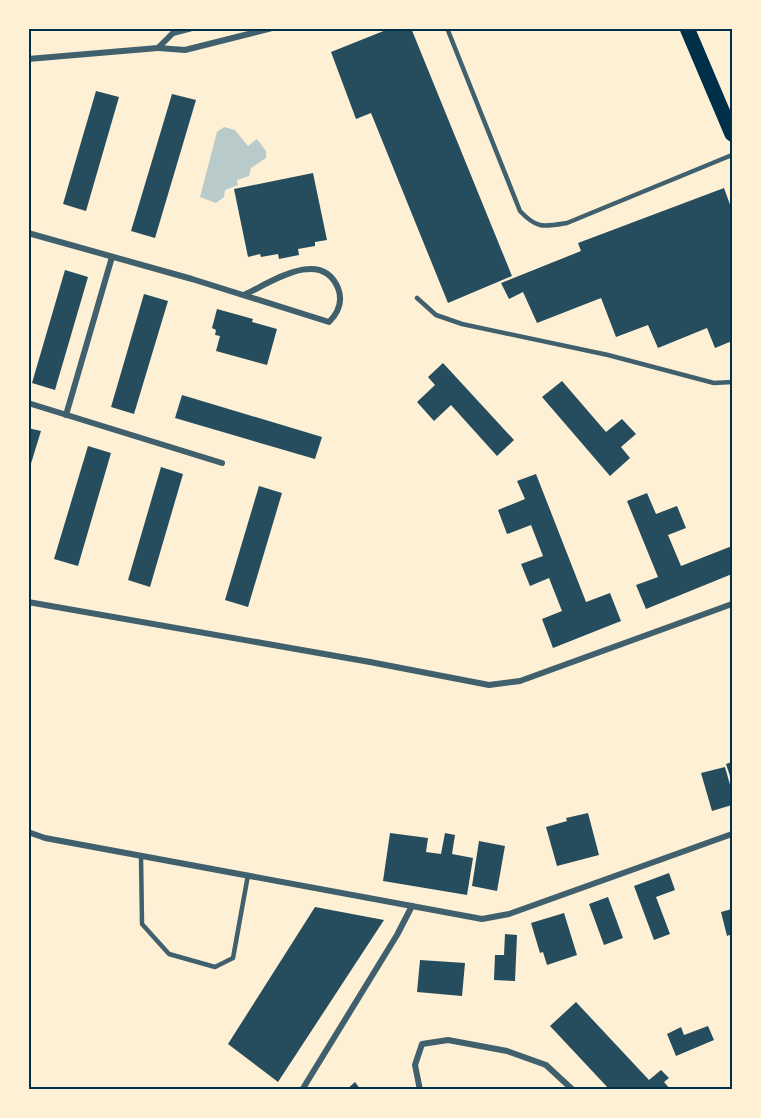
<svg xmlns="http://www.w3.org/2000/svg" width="761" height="1118" viewBox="0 0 761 1118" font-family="'Nunito Sans',sans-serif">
<rect width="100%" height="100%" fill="#fdf0d5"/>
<path fill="#b9caca" d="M 224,127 L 235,130 L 248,146 L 257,139 L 266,151 L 266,158 L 251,168 L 249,176 L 237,180 L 238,185 L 225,190 L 224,197 L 216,203 L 200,197 L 217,132 Z"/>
<g fill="#264d5e">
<path d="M 391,28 L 411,28 L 512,276 L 448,303 L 371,113 L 356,119 L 331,52 Z"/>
<path d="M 96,91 L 119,97 L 86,211 L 63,204 Z"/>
<path d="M 172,94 L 196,100 L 155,238 L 131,231 Z"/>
<path d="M 313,173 L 327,240 L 315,242 L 315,246 L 298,249 L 299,255 L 279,259 L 278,254 L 261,257 L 260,254 L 248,257 L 234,189 Z"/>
<path d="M 724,188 L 732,210 L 732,341 L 715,348 L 707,328 L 658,348 L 648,325 L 616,337 L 601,298 L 537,323 L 523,292 L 509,299 L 501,283 L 581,251 L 578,243 Z"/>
<path d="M 65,270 L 88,277 L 55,390 L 32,383 Z"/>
<path d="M 144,294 L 168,301 L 134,414 L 111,407 Z"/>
<path d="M 217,309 L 253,319 L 252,322 L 277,329 L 267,365 L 216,351 L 220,336 L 215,335 L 216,330 L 212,328 Z"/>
<path d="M 443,363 L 514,440 L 497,456 L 451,405 L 434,421 L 417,402 L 435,385 L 428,377 Z"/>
<path d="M 562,381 L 606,432 L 622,419 L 636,434 L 621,447 L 630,458 L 610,476 L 542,397 Z"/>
<path d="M 182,395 L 322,437 L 315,459 L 175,418 Z"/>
<path d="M 28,428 L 41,431 L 29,470 L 28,470 Z"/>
<path d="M 88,446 L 111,453 L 78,566 L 54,559 Z"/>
<path d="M 161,467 L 183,474 L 150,587 L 128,580 Z"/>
<path d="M 536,474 L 586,602 L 610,593 L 621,621 L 553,648 L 542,619 L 562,611 L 549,578 L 530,586 L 521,564 L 543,556 L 531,525 L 507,534 L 498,510 L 525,499 L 517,481 Z"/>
<path d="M 259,486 L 282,493 L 248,607 L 225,600 Z"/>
<path d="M 647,493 L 656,514 L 677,506 L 686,528 L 668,535 L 681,566 L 732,546 L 732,574 L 646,609 L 636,585 L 658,577 L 627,501 Z"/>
<path d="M 732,762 L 732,782 L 726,764 Z"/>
<path d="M 725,767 L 732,792 L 732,805 L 712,811 L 701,773 Z"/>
<path d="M 588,813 L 599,855 L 557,866 L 546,827 L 567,821 L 566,818 Z"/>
<path d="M 390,833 L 428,838 L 426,852 L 441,854 L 445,833 L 455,835 L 452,854 L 473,858 L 467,895 L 383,881 Z"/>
<path d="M 479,841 L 505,846 L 497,891 L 472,886 Z"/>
<path d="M 669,873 L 675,890 L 656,897 L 670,934 L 654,940 L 634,886 Z"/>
<path d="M 608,897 L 623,938 L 604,945 L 589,904 Z"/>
<path d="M 315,907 L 384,920 L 278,1082 L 228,1044 Z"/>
<path d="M 732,909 L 732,934 L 727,936 L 721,912 Z"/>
<path d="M 564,913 L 577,955 L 547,965 L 543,952 L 540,953 L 531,923 Z"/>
<path d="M 505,934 L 517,935 L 515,981 L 494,980 L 495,955 L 504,955 Z"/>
<path d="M 420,960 L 465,963 L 462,996 L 417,992 Z"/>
<path d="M 576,1002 L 649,1080 L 661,1070 L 669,1078 L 664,1082 L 671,1090 L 610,1090 L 550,1026 Z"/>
<path d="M 708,1026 L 714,1040 L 676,1056 L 667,1034 L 681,1027 L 684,1035 Z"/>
<path d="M 355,1082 L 361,1090 L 346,1090 Z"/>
</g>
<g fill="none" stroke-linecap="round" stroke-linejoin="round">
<g stroke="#3f606c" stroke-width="4.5">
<path d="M 447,28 L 520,211 C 537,229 543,227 567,223 L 732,155"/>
<path d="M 417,298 L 436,315 L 462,324 L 608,355 L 714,383 L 732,382"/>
<path d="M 141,855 L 142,924 L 169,954 L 215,967 L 233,958 L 248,875"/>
</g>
<g stroke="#3f606c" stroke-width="6">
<path d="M 192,28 L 173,33 L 158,48 L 185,50 L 272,28"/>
<path d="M 28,59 L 158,48"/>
<path d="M 28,233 L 192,279 L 329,322 C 338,313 343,301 338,288 C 321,247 270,283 244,295"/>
<path d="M 28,403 L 222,463"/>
<path d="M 66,415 L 112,257"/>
<path d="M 28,602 L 370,662 L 489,685 L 520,681 L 732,604"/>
<path d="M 28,832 L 45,838 L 482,919 L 509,914 L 732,834"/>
<path d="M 302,1090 L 397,935 L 412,906"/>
<path d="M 420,1090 L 415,1065 L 422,1044 L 448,1040 L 507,1051 L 546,1065 L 573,1090"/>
</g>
<path stroke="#003049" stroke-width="15" d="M 687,28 L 732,134"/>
</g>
<rect width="761" height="1118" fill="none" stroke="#fdf0d5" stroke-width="60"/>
<rect x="30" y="30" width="701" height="1058" fill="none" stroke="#003049" stroke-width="2"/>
</svg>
